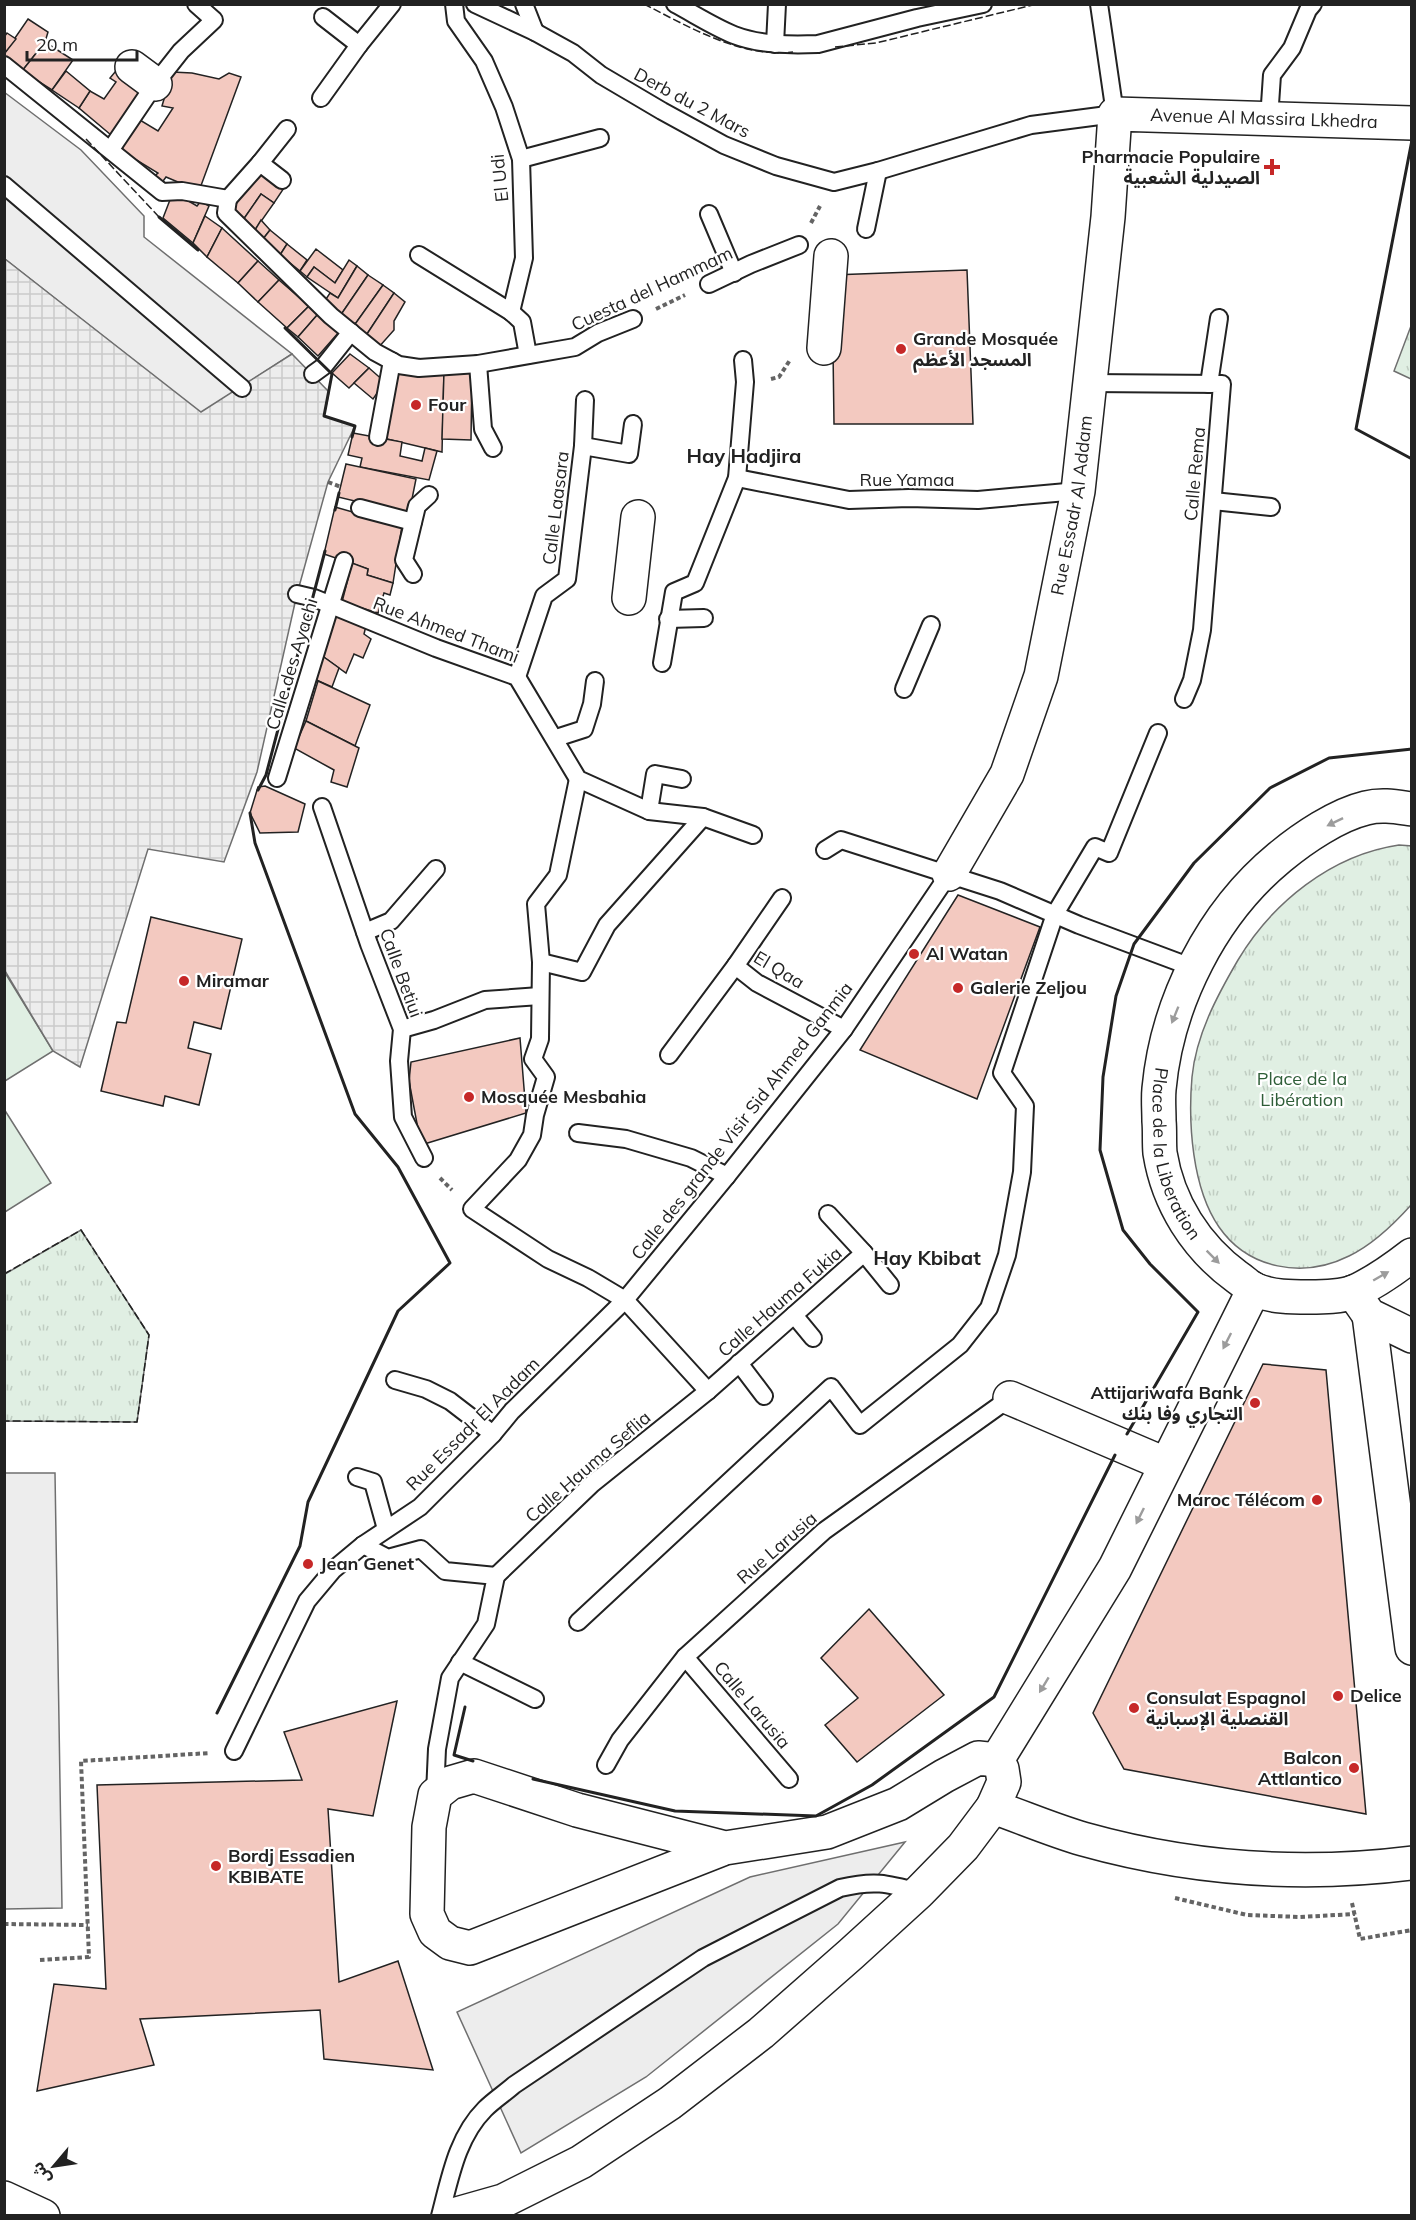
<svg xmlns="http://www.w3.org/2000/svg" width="1416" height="2220" viewBox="0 0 1416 2220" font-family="Mulish,'Noto Sans Arabic',sans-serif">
<defs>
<pattern id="park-tufts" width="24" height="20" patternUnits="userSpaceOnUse" patternTransform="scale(1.5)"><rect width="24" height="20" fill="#e0efe3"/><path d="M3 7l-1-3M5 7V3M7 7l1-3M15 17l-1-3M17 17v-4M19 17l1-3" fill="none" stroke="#c0cdc2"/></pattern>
<pattern id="plaza-grid" width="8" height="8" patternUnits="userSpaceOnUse" patternTransform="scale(1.5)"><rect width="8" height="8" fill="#ededed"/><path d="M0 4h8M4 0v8" fill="none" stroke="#cbcbcb"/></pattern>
</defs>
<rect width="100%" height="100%" fill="#fff"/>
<g fill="#e0efe3" stroke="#6f6f6f" stroke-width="1.5">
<path d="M 4,971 L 53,1051 L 5,1081 L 4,1081 Z"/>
<path d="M 4,1109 L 51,1183 L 5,1212 L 4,1212 Z"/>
</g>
<g fill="url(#park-tufts)" stroke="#6f6f6f" stroke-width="1.5">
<path d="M 1411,326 L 1412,379 L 1411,379 L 1394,371 Z"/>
<path d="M 1399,845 L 1412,846 L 1411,1205 C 1394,1224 1372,1245 1349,1256 C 1303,1279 1248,1269 1219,1227 C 1192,1188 1188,1123 1192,1077 C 1196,1035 1217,996 1238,960 C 1272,903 1331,855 1399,845 Z"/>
<path d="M 81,1230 L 149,1335 L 137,1422 L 5,1421 L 5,1274 Z"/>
</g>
<g fill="#ededed" stroke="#6f6f6f" stroke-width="1.5">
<path d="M 4,92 L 81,150 L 144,216 L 144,237 L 292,354 L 201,413 L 5,259 Z"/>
<path d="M 5,1473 L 55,1473 L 62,1908 L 5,1909 Z"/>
<path d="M 905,1842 L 838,1924 L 646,2077 L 521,2153 L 457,2012 L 750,1877 Z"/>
</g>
<path fill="url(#plaza-grid)" stroke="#6f6f6f" stroke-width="1.5" d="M 5,259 L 201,412 L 292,354 L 329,392 L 324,416 L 355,426 L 328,482 L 297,594 L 257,772 L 224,862 L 148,849 L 80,1067 L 53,1051 L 5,971 Z"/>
<g fill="#f3c9c0" stroke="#222" stroke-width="1.5">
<path d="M 28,19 L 48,32 L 45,42 L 22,71 L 4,59 L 4,54 Z"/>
<path d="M 7,33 L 16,39 L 4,54 L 4,37 Z"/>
<path d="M 45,42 L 73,60 L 52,90 L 22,71 Z"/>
<path d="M 120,66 L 146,86 L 111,135 L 79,108 L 90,91 L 104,99 L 116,82 L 110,78 Z"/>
<path d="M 66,71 L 90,91 L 79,108 L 52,90 Z"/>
<path d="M 172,72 L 192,73 L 219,79 L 229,73 L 241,77 L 199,191 L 166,177 L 161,184 L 152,178 L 158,173 L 120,150 L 140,120 L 158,131 L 173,108 L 162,106 Z"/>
<path d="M 261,168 L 284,188 L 274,203 L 261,194 L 243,220 L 231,209 Z"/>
<path d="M 173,192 L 197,206 L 201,201 L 209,206 L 193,243 L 163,218 Z"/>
<path d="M 261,194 L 274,203 L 255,230 L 243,220 Z"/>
<path d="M 205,216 L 222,228 L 207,257 L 193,243 Z"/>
<path d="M 261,220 L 270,230 L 263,239 L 255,230 Z"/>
<path d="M 222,228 L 258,261 L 238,283 L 207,257 Z"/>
<path d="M 270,230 L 287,244 L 280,255 L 263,239 Z"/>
<path d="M 287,244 L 307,260 L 300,271 L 280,255 Z"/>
<path d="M 316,249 L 343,270 L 335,283 L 314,267 L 307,277 L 300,271 Z"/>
<path d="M 349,260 L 357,266 L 338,298 L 307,277 L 314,267 L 335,283 Z"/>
<path d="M 258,261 L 279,280 L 258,302 L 238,283 Z"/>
<path d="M 357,266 L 368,275 L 340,316 L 324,302 L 330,293 L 338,298 Z"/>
<path d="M 967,270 L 973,424 L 834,424 L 832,275 Z"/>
<path d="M 368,275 L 383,285 L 353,327 L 340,316 Z"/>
<path d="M 279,280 L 309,306 L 287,328 L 258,302 Z"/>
<path d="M 383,285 L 394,293 L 365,337 L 353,327 Z"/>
<path d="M 394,293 L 405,302 L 394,321 L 394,330 L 378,348 L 365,337 Z"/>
<path d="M 309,306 L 318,314 L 298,337 L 287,328 Z"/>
<path d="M 318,314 L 339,332 L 318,356 L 298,337 Z"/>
<path d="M 350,354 L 369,368 L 349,388 L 332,373 Z"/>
<path d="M 369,368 L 385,382 L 373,399 L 354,383 Z"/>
<path d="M 395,371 L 444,371 L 442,452 L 383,438 Z"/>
<path d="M 444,371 L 472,371 L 471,440 L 442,439 Z"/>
<path d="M 353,433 L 402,442 L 400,456 L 422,461 L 425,448 L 437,451 L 429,480 L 360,467 L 362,458 L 348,455 Z"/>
<path d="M 346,464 L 416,479 L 409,514 L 338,497 Z"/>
<path d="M 335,507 L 402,526 L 393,583 L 367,575 L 368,569 L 324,554 Z"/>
<path d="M 352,563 L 368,569 L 367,575 L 393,583 L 390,595 L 384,593 L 378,613 L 342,602 Z"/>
<path d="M 331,614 L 366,626 L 364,634 L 371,639 L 363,658 L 354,654 L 346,673 L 321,655 Z"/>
<path d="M 321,655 L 339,668 L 332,687 L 312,678 Z"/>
<path d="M 318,681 L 370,705 L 355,746 L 306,721 Z"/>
<path d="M 306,721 L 359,748 L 347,787 L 331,782 L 334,770 L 294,748 Z"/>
<path d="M 265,786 L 305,804 L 298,832 L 260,833 L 250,813 L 258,787 Z"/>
<path d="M 958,895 L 1040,927 L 977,1099 L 860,1050 Z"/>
<path d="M 151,917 L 242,939 L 221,1029 L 194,1022 L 188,1048 L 211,1054 L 199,1105 L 165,1096 L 163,1106 L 101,1091 L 117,1022 L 126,1023 Z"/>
<path d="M 520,1038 L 526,1113 L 421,1145 L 409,1081 L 411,1062 Z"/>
<path d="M 1263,1364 L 1326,1370 L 1366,1814 L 1124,1769 L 1093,1713 Z"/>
<path d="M 869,1609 L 944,1695 L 857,1762 L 825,1725 L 858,1698 L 821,1658 Z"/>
<path d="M 397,1701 L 373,1816 L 328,1809 L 339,1982 L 398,1961 L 433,2070 L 324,2059 L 320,2010 L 140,2019 L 154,2065 L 37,2091 L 54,1984 L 106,1989 L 97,1785 L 302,1780 L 284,1732 Z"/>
</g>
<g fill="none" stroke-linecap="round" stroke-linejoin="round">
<defs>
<g id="lane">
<path d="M 454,4 L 456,21 L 484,61 L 504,107 L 521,159 L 524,258 L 511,312 L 522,322 L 528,355"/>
<path d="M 475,4 L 535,32 L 573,53 L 601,75 L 662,111 L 724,145 L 776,166 L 834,182 L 878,171 L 1031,125 L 1115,114 L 1099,4"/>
<path d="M 524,4 L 535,32"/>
<path d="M 675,4 C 694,14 714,27 734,35 C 760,45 790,45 818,44 L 917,18 L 983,4"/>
<path d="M 323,17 L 359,45"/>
<path d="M 775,44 L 777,4"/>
<path d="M 4,65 L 162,192 L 182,191 L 228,199 L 226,213 L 331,316 L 375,352 L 399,365 L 419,368 L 478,364 L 575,347 L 598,333 L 633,319"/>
<path d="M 321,98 L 359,45 L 392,4"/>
<path d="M 1269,119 L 1272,75 L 1292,48 L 1308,10 L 1313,4"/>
<path d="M 111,149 L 155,84 L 181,51 L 214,20 L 196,4"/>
<path d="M 521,159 L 600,138"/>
<path d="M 260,163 L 282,180"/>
<path d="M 4,185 L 242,388"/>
<path d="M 228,199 L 260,163 L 287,129"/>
<path d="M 709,214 L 734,273"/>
<path d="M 866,229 L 878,171"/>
<path d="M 419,255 L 511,312"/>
<path d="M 709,284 L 751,264 L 799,245"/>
<path d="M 478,364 L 483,429 L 493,448"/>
<path d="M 313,374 L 324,366 L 351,332"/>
<path d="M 1088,383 L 1222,384 L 1202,630 L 1192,680 L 1184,699"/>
<path d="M 1209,384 L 1219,318"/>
<path d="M 378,437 L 392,361"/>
<path d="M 583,446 L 629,454 L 633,424"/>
<path d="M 737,478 L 849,500 L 909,498 L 978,500 L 1078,491"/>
<path d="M 1213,501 L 1271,507"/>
<path d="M 360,508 L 413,522"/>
<path d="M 413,574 L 404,560 L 417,506 L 429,495"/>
<path d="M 297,594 L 314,598 L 436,648 L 517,677 L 578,779 L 649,811 L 703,817 L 753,835"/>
<path d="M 668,619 L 704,618"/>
<path d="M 662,663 L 674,592 L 695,583 L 737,478 L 745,382 L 743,360"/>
<path d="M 517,677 L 544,596 L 567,579 L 583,446 L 585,400"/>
<path d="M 904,689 L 931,625"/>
<path d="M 556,738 L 584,729 L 592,704 L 595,681"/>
<path d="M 277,778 L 344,561"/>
<path d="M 578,779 L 558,875 L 536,904 L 541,962 L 540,1039 L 533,1059 L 546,1077 L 535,1115 L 532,1135 L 518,1160 L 472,1209 L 548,1259 L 588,1278 L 625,1300 L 708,1391"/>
<path d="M 322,807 L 369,944 L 402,1029 L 399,1061 L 403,1117 L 424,1158"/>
<path d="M 649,811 L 655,774 L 682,779"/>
<path d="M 825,850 L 841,840 L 1000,891 L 1079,925 L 1194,968"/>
<path d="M 782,898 L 736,965 L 738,968 L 757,983 L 844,1029"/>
<path d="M 365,932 L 391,921 L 436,869"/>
<path d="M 541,962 L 582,972 L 607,925 L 703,817"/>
<path d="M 402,1029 L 434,1020 L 485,1000 L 540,996"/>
<path d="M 669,1055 L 736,965"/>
<path d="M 578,1133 L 626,1139 L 691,1158 L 727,1176"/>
<path d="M 864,1253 L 890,1285"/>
<path d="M 794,1315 L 813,1338"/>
<path d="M 739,1363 L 764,1396"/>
<path d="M 395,1380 L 426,1389 L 450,1401 L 493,1434"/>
<path d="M 357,1477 L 373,1482 L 386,1529"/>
<path d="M 363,1545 L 388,1558 L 421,1549 L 445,1571 L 496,1576 L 486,1624 L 450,1678 L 437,1749 L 435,1794"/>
<path d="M 496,1576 L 592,1484 L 708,1391 L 864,1253 L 828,1214"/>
<path d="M 578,1622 L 831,1387 L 860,1425 L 960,1345 L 989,1308 L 1007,1255 L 1022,1172 L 1025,1106 L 1002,1073 L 1055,914 L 1095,847 L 1109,853 L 1158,733"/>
<path d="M 685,1657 L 789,1779"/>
<path d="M 460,1662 L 535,1699"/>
<path d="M 234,1751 L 307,1601 L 333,1570 L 363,1545 L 420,1507 L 493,1434 L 512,1411 L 625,1300 L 727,1176 L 844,1029 L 949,874"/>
<path d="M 606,1765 L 620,1740 L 685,1657 L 824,1531 L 1010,1398"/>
<path d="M 440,2216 C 450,2178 457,2137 485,2109 C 494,2100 505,2093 514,2085 L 703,1958 L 840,1888 C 874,1880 886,1883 919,1892"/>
</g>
<g id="street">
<path d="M 132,67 L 155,84"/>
<path d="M 824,348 L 831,256"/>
<path d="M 629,598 L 638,517"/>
<path id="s1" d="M 949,874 L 1007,774 L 1041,676 L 1078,491 L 1108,217 L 1115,114 L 1412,123"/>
<path d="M 1369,1315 L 1412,1648"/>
<path d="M 1010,1398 L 1165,1464"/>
<path d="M 725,1848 L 470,1948 L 450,1943 L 435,1932 L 427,1914 L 429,1827 L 435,1795 L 450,1783 L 474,1776 L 577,1810 L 725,1848 L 827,1832 L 898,1804 L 944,1776 L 978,1758 L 997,1760"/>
</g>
<g id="secondary">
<path id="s2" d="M 1412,809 C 1397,807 1382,804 1366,808 C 1337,815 1303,838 1280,857 C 1212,913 1167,1002 1159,1089 C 1158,1099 1159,1110 1159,1121 C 1160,1131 1159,1142 1160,1153 C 1168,1203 1196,1247 1237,1277 C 1243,1281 1249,1287 1255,1290 C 1273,1297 1291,1297 1309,1297 C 1324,1297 1340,1297 1354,1292 C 1374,1283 1394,1269 1412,1255"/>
<path d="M 1353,1292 L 1369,1315 L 1412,1336"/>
<path d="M 993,1807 C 1022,1817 1052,1830 1083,1839 C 1190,1869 1301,1877 1412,1863"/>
<path d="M 4,2198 L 43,2216"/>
<path d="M 450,2216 L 503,2201 L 581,2162 L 670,2103 L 761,2033 L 851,1954 L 919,1892 L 963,1847 L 993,1807 L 1004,1782 L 1002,1769 L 997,1760 L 1115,1568 L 1254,1289"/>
</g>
</defs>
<use href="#lane" stroke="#222" stroke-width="20"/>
<use href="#street" stroke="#222" stroke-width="36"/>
<use href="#secondary" stroke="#222" stroke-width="36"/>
<g stroke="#646464" stroke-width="4" stroke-dasharray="4.5 3" stroke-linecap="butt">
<path d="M 811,223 L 820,206"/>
<path d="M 656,309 L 685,295"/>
<path d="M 771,379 L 779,377 L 790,360"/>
<path d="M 328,482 L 341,487"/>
<path d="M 440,1178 L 452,1190"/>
<path d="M 1175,1898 L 1247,1915 L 1300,1917 L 1355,1914"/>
<path d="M 1352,1903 L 1360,1939 L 1412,1930"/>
<path d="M 4,1924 L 88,1925"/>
<path d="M 40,1960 L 89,1957 L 81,1761 L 210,1753"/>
</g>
<use href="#lane" stroke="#fff" stroke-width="16"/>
<use href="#street" stroke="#fff" stroke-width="33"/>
<use href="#secondary" stroke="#fff" stroke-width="33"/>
<g stroke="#222" stroke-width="1.5" stroke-dasharray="8 3" stroke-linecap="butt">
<path d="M 644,4 C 689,27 741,58 793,52"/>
<path d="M 835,47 L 876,43 L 1037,4"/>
<path d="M 86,139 L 159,217"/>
<path d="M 4,1274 L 81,1230 L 149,1335 L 137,1422 L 4,1421"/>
</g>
<g stroke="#222" stroke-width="3">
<path d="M 1412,140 L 1356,429 L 1412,459"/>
<path d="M 159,217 L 198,250"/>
<path d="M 285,328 L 332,374 L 324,416 L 355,426 L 352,437"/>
<path d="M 335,510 L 339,493"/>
<path d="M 258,790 L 266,775 L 325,551"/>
<path d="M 1127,1434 L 1198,1312 L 1150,1264 L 1123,1230 L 1100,1150 L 1103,1077 L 1116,996 L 1134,944 L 1194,863 L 1270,788 L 1329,758 L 1412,749"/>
<path d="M 465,1707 L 454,1755 L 473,1761"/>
<path d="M 217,1713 L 300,1546 L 308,1502 L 398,1311 L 450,1263 L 398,1167 L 355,1114 L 255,843 L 250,813"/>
<path d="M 533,1779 L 675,1811 L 816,1816 L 872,1785 L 994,1697 L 1115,1455"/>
</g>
</g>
<defs><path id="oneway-solid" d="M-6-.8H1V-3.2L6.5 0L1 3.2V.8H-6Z" transform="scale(1.5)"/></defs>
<g fill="#9c9c9c">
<use href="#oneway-solid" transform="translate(1335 822) rotate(154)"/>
<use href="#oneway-solid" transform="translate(1175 1015) rotate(112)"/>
<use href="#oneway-solid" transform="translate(1213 1257) rotate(45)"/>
<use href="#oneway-solid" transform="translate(1381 1276) rotate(-30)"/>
<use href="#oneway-solid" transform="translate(1227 1341) rotate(117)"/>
<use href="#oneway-solid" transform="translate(1140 1516) rotate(116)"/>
<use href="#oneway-solid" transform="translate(1044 1685) rotate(121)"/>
</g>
<g fill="#c62828" stroke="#fff" stroke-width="2">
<path d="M1269 158h6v6h6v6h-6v6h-6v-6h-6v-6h6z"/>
<circle cx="901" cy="349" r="6"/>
<circle cx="416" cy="405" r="6"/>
<circle cx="914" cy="954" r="6"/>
<circle cx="184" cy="981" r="6"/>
<circle cx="958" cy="988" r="6"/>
<circle cx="469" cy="1097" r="6"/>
<circle cx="1255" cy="1403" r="6"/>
<circle cx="1317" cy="1500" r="6"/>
<circle cx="308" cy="1564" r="6"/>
<circle cx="1338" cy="1696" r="6"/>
<circle cx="1134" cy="1708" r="6"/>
<circle cx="1354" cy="1768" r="6"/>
<circle cx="216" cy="1866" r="6"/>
</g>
<g text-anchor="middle" stroke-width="4.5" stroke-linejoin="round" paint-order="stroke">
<g font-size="18" fill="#222" stroke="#fff">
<text transform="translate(692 103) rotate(28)" y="6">Derb du 2 Mars</text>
<text dy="6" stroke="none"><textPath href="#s1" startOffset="936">Avenue Al Massira Lkhedra</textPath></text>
<text transform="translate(500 178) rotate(-96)" y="6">El Udi</text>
<text transform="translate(652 289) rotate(-25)" y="6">Cuesta del Hammam</text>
<text transform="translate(1195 474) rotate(-85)" y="6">Calle Rema</text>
<text x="907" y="486">Rue Yamaa</text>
<text dy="6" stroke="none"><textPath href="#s1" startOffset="393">Rue Essadr Al Addam</textPath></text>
<text transform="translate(556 508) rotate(-83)" y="6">Calle Laasara</text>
<text transform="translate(446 630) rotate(21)" y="6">Rue Ahmed Thami</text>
<text transform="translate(292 664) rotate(-73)" y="6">Calle des Ayachi</text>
<text transform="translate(779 970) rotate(31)" y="6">El Qaa</text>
<text transform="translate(401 973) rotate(70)" y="6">Calle Betiui</text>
<text transform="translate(742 1121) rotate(-52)" y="6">Calle des grande Visir Sid Ahmed Ganmia</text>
<text dy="6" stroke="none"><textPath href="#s2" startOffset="482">Place de la Liberation</textPath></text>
<text transform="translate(780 1302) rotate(-41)" y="6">Calle Hauma Fukia</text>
<text transform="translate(473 1424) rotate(-45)" y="6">Rue Essadr El Aadam</text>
<text transform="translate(588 1467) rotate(-41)" y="6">Calle Hauma Seflia</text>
<text transform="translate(777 1548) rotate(-41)" y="6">Rue Larusia</text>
<text transform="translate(752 1705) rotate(50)" y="6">Calle Larusia</text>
</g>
<g font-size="18" font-weight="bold" fill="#222" stroke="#fff" text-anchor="start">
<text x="1260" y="163" text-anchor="end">Pharmacie Populaire<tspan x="1260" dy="21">الصيدلية الشعبية</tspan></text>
<text x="913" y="345">Grande Mosquée<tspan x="913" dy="21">المسجد الأعظم</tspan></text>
<text x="428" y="411">Four</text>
<text x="926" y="960">Al Watan</text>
<text x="196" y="987">Miramar</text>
<text x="970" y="994">Galerie Zeljou</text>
<text x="481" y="1103">Mosquée Mesbahia</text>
<text x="1243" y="1399" text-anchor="end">Attijariwafa Bank<tspan x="1243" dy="21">التجاري وفا بنك</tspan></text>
<text x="1305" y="1506" text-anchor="end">Maroc Télécom</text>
<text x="320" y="1570">Jean Genet</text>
<text x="1350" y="1702">Delice</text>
<text x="1146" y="1704">Consulat Espagnol<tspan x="1146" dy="21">القنصلية الإسبانية</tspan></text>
<text x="1342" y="1764" text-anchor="end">Balcon<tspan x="1342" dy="21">Attlantico</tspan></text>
<text x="228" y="1862">Bordj Essadien<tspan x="228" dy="21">KBIBATE</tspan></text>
</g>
<g font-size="18" fill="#2f5e38" stroke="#fff">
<text x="1302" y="1085">Place de la<tspan x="1302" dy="21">Libération</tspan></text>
</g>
<g font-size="20" font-weight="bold" fill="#222" stroke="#fff">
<text x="744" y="463">Hay Hadjira</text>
<text x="927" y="1265">Hay Kbibat</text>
</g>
</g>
<rect width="1416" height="2220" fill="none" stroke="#222222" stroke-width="12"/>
<g transform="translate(54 2166) rotate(241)" stroke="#ffffff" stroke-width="4.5" paint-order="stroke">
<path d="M0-4.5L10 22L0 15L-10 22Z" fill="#222222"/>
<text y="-9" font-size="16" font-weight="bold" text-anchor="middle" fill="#222222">ش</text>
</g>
<path d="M27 51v9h110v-9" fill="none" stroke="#222222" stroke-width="3"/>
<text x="36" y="51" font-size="18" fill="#222222" stroke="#ffffff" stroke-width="4.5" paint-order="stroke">20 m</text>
</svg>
